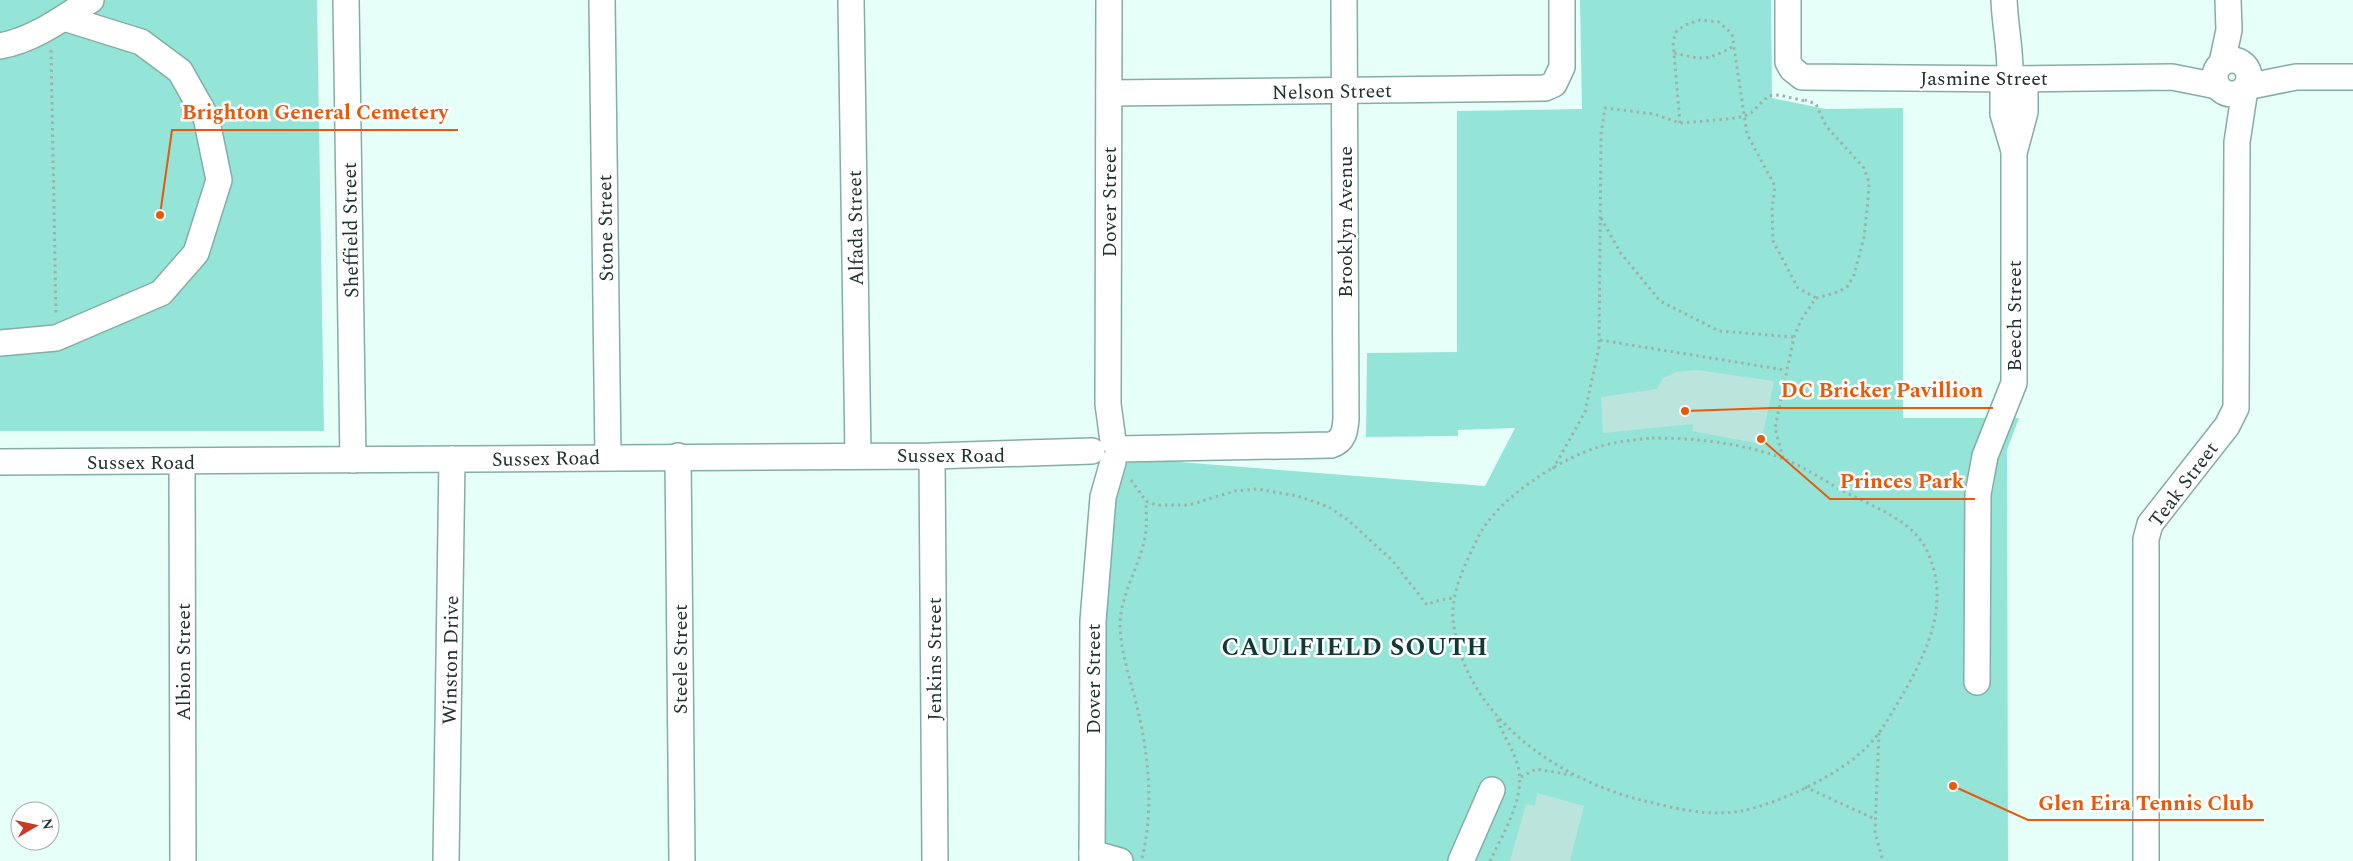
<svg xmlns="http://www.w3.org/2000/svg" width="2353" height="861" viewBox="0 0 2353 861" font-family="Spectral,serif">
<rect width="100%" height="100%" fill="#e6fff9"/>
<g fill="#94e5d7">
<path d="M 0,0 L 317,0 L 324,431 L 0,431 Z"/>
<path d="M 1580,0 L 1771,0 L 1772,98 L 1826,109 L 1903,108 L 1903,418 L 2019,418 L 2007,450 L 2008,861 L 1106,861 L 1103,622 L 1115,482 C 1121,468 1124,460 1141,459 L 1485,486 L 1515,428 L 1458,430 L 1458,436 L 1366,437 L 1367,353 L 1457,352 L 1457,111 L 1582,109 Z"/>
</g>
<g fill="#bbe4dc">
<path d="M 1697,370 L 1774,381 L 1761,444 L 1692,431 L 1693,424 L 1603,433 L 1601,397 L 1657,389 L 1663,378 L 1676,372 Z"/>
<path d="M 1537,793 L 1584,806 L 1570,861 L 1510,861 L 1526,804 L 1535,806 Z"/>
</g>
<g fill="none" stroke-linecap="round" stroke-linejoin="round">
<defs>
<g id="minor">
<path d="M 346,0 L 353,460"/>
<path d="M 602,0 L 608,457"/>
<path d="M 851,0 L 858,455"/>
<path d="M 1109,0 L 1108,404 L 1113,441"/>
<path d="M 1788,0 L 1788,62 L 1792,69 L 1802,77 L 2015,79 L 2172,77 L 2217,86"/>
<path d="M 2004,0 C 2005,26 2011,52 2010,78"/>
<path d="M 0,46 C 34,40 63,18 91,0"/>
<circle cx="2232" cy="77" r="17"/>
<path d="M 2222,63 L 2229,30 L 2228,0"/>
<path d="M 2003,78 L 2003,114 L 2014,151"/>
<path d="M 2246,87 L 2296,77 L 2353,77"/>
<path d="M 1109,93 L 1545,88 L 1554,84 L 1562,67 L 1562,0"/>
<path d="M 0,343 L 56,338 L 161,293 L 196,253 L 219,180 L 206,117 L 180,71 L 141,42 L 64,18"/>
<path d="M 1118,449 L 1331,445 C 1344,441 1345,431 1346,419 L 1344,0"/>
<path d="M 678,456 L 682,861"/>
<path d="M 932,456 L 935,861"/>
<path d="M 0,462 L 932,456 L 1092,451"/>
<path d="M 182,463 L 183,861"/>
<path d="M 1977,682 L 1978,494 L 1985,456 L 2014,383 L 2014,153 L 2025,112 L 2025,79"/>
<path d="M 1092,853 L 1120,861"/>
<path d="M 446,861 L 452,459"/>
<path d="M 1092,861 L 1093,621 L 1103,497 L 1113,462"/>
<path d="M 1461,861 L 1492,790"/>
<path d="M 2146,861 L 2146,539 L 2150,524 L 2227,426 L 2236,408 L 2237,142 L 2245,89"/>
</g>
</defs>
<use href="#minor" stroke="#85ada5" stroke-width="28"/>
<g stroke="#9cb2ad" stroke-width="3" stroke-dasharray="2.5 4" stroke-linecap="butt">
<path d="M 51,50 L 56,316"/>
<path d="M 1674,53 C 1702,60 1707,61 1734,46"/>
<path d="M 1680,123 L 1673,42 L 1676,32 L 1685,25 L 1700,20 L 1719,22 L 1732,34 L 1747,134 L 1775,186 L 1772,209 L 1773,241 L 1798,288 L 1816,298"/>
<path d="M 1601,218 L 1620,252 L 1660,301 L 1719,331 L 1794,337"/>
<path d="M 1600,340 L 1785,370"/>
<path d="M 1652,438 C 1695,438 1744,443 1784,459 C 1807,468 1827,483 1849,494 C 1878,509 1914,521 1928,553 C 1951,604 1926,655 1900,699 C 1890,716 1880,734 1866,748 C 1839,775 1778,804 1741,811 C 1707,817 1673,808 1641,800 C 1558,779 1468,718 1454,627 C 1450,604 1457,584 1466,563 C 1472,550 1477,538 1484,527 C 1506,494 1561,458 1599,447 C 1616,441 1634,440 1652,438 Z"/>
<path d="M 1783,458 L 1775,428 L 1794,337 L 1801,320 L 1816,298 L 1838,292 L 1847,287 L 1854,275 L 1864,237 L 1868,201 L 1869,182 L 1864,168 L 1826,126 L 1816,104 L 1805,100"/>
<path d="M 1553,469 L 1585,412 L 1599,347 L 1601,134 L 1605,108 L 1654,114 L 1680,123 L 1729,119 L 1745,116 L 1751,113 L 1768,96 L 1779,95 L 1805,101"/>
<path d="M 1131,480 L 1146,501 L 1156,505 L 1189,505 L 1235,491 L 1257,489 L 1298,496 L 1329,507 L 1348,520 L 1392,560 L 1427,605 L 1436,601 L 1453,598"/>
<path d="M 1879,733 L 1875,832 L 1883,861"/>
<path d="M 1521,777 L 1536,769 L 1572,775"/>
<path d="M 1805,787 L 1875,819"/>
<path d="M 1142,858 C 1154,810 1149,755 1137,707 C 1131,680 1121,655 1120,626 C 1120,592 1142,564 1146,531 C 1147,521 1146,511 1146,501"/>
<path d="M 1490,861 C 1504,831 1529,793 1516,760 C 1511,745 1502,734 1497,718"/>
</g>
<use href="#minor" stroke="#fff" stroke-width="25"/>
</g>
<g text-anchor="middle" stroke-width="5" stroke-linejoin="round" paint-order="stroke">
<g font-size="20" fill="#20312e" stroke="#fff">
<text x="1984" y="85">Jasmine Street</text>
<text transform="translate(1332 91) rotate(-1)" y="7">Nelson Street</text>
<text transform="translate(1109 202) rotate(-90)" y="7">Dover Street</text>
<text transform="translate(1345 222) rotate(-90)" y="7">Brooklyn Avenue</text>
<text transform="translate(605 228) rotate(-91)" y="7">Stone Street</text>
<text transform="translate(855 228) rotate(-91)" y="7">Alfada Street</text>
<text transform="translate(350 230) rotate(-91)" y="7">Sheffield Street</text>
<text transform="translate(2014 316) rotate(-90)" y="7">Beech Street</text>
<text x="951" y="462">Sussex Road</text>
<text transform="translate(546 458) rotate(-1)" y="7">Sussex Road</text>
<text x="141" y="469">Sussex Road</text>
<text transform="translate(2183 484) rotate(-53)" y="7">Teak Street</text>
<text transform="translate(680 659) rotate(-90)" y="7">Steele Street</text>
<text transform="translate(934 659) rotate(-90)" y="7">Jenkins Street</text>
<text transform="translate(450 660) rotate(-89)" y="7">Winston Drive</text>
<text transform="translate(183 662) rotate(-90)" y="7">Albion Street</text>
<text transform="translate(1093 679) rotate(-90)" y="7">Dover Street</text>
</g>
<g font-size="25" font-weight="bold" letter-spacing="1" fill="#133934" stroke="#fff">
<text x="1355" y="655">CAULFIELD SOUTH</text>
</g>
</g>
<path fill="none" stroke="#e8590c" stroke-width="2" d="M160 215L172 130H458M1685 411L1771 408H1993M1761 439L1830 499H1975M1953 786L2028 820H2264"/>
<g fill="#e8590c" stroke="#fff" stroke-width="2">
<circle cx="160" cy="215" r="5"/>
<circle cx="1685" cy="411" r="5"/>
<circle cx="1761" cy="439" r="5"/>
<circle cx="1953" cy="786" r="5"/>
</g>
<g font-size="21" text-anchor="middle" font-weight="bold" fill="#e8590c" stroke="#fff" stroke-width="5" stroke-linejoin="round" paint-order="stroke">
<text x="315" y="119">Brighton General Cemetery</text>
<text x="1882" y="397">DC Bricker Pavillion</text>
<text x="1902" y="488">Princes Park</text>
<text x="2146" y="810">Glen Eira Tennis Club</text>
</g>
<g transform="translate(35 826) rotate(81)"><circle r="24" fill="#ffffff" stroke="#a6adab"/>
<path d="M0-4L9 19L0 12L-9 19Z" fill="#c73c25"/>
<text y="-8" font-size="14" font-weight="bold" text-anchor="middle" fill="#20312e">N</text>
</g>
</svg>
